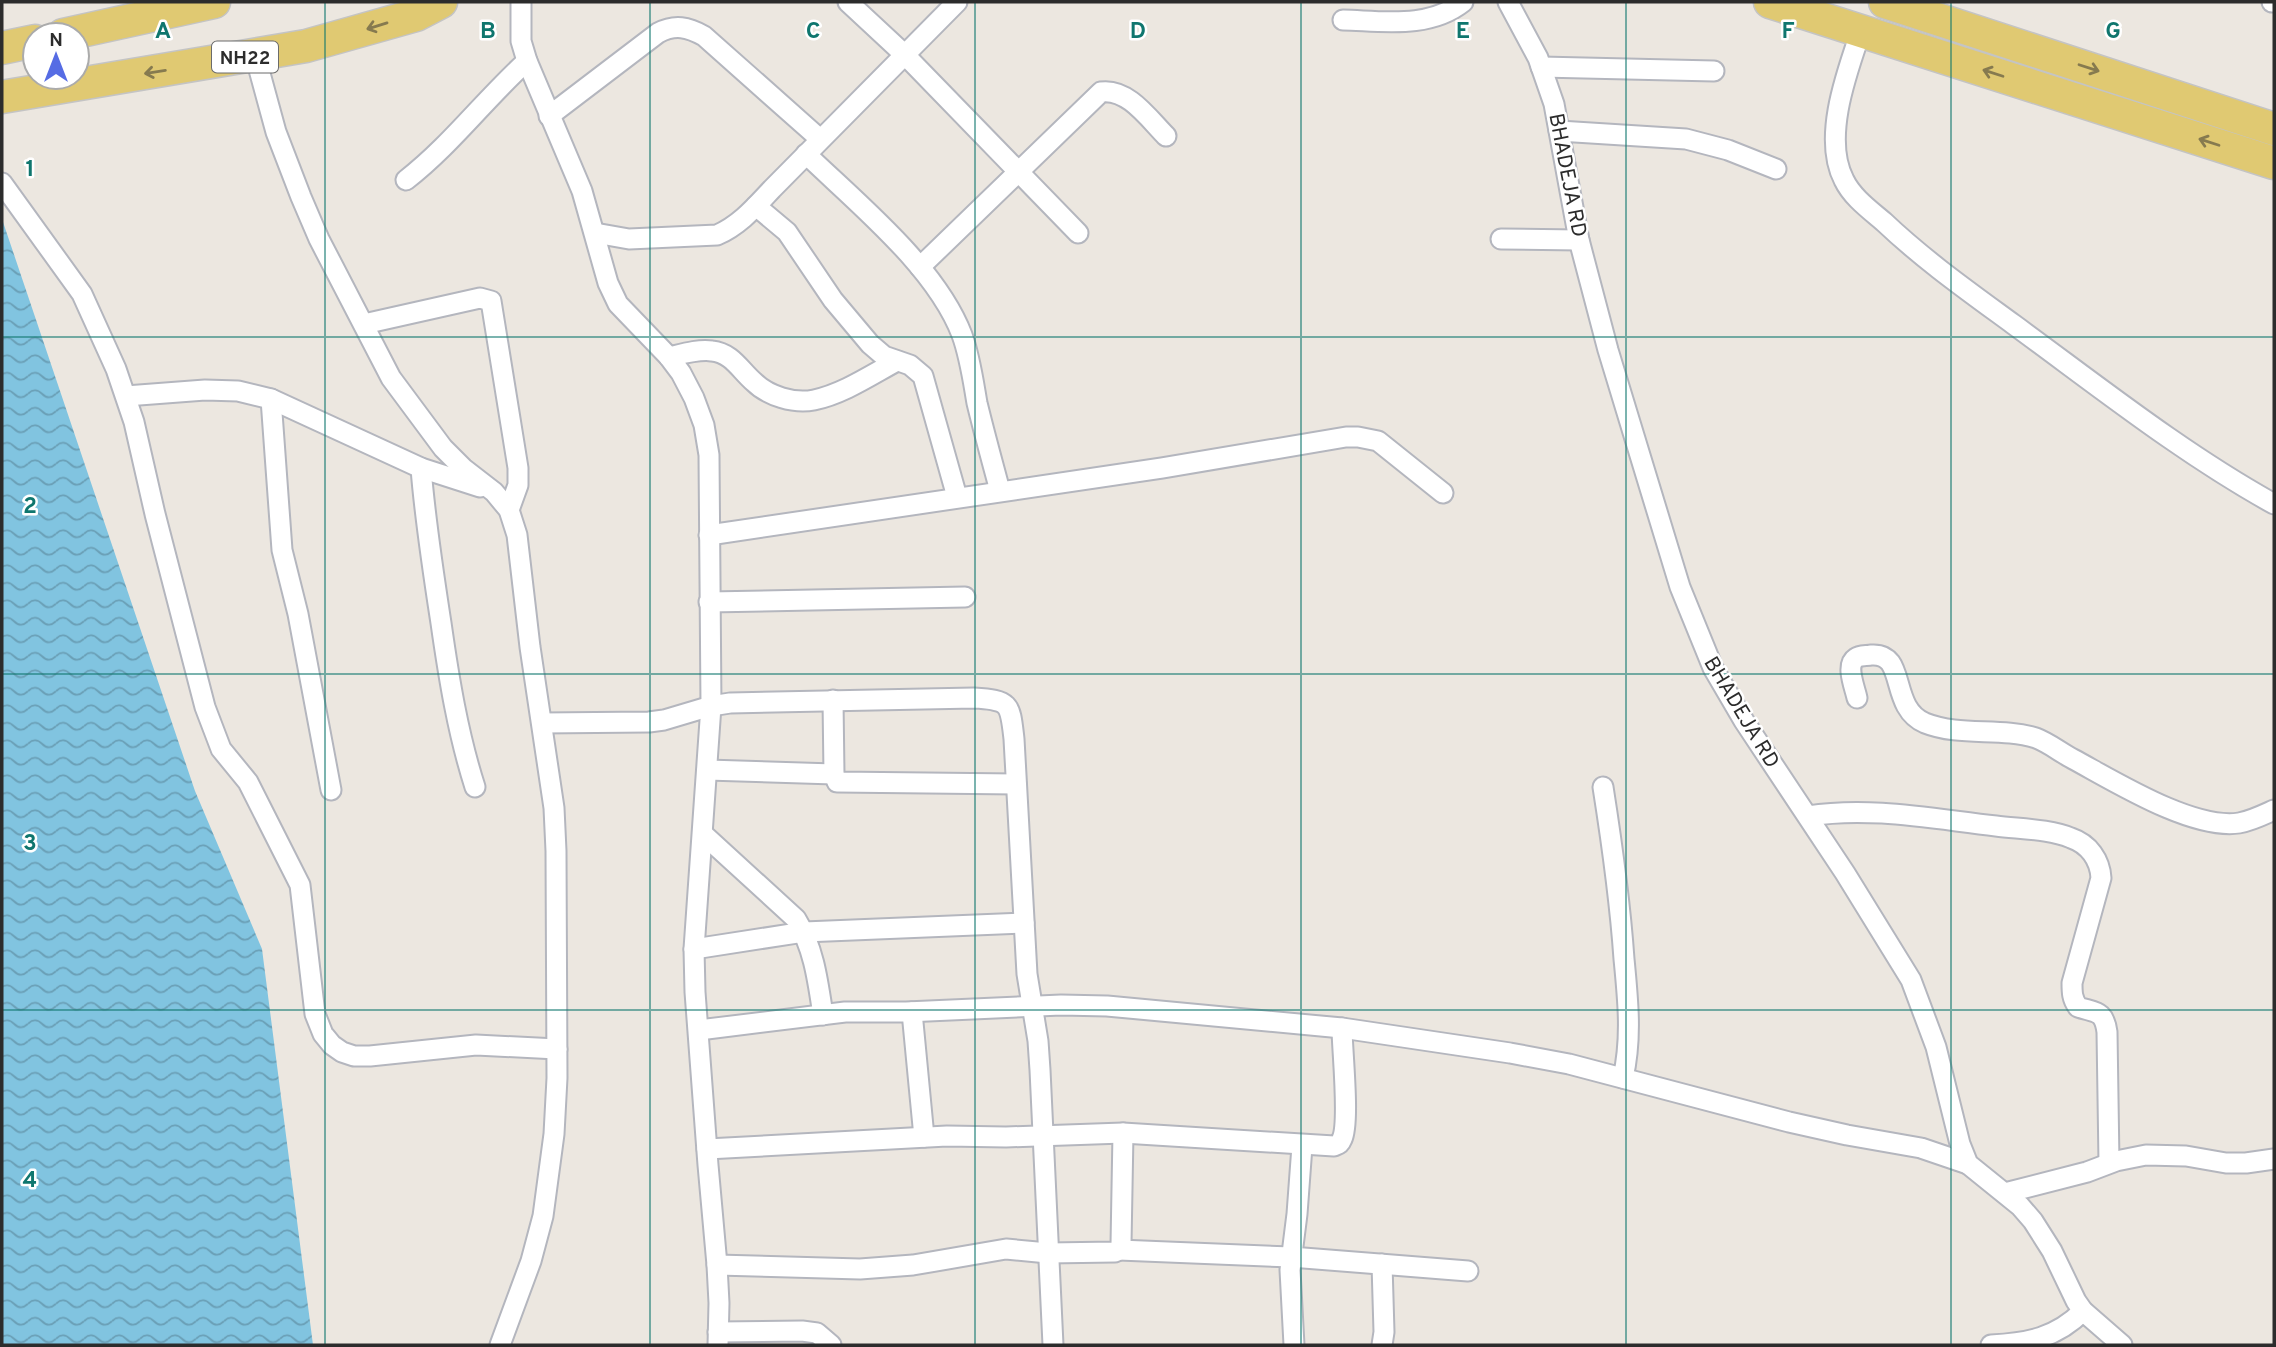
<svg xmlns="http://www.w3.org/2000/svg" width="2276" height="1347" viewBox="0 0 2276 1347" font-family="Overpass,sans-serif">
<defs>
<pattern id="water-waves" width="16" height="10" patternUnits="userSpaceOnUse" patternTransform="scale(1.75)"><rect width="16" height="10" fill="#81c4e0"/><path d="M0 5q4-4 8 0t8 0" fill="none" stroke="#6a9fb6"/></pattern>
</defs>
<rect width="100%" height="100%" fill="#ece7e0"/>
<path fill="url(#water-waves)" d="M 2,219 L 195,791 L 262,949 L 313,1345 L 2,1345 Z"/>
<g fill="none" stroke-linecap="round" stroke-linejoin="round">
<defs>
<g id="street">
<path d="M 521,2 L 521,41 L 527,61 L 582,191 L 608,283 L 618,304 L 669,357 L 681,373 L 694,398 L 704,425 L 709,455 L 711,706 L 694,949 L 695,992 L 708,1165 L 717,1265 L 719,1303 L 718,1345"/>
<path d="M 848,2 L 905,55 L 1078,233"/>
<path d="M 1508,2 L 1538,58 L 1554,104 L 1579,240 L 1608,350 L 1680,587 L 1713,668 L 1744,721 L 1845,873 L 1911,980 L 1936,1047 L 1960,1144 L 1968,1164 L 2020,1206 L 2033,1221 L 2052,1251 L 2076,1301 L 2083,1311 L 2122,1345"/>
<path d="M 2272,2 L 2274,2"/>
<path d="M 1343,20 C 1383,21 1429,29 1463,2"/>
<path d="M 1861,31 C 1847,72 1822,138 1844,180 C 1852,197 1870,210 1884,222 C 1924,260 1968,291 2013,324 C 2098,386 2182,453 2274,504"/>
<path d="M 255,55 L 276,132 L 301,197 L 319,239 L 391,378 L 443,448 L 463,468 L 494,492 L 509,510 L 517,535 L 530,647 L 554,808 L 556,851 L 557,1078 L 554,1134 L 543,1216 L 531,1261 L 500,1345"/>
<path d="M 1541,67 L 1714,71"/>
<path d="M 549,116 L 658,33 C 675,24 688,27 704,36 L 820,139"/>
<path d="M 1559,131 L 1686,139 L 1728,150 L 1776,169"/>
<path d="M 806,154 C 858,204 936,267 962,335 C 970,357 973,380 977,403 C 984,432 992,461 1000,491"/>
<path d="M 406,180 C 451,145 485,99 527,61"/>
<path d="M 2,183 L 82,294 L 116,369 L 134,422 L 155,514 L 205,707 L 221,749 L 248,782 L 300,885 L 315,1014 L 323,1034 L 332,1045 L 342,1052 L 354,1056 L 370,1056 L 476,1045 L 557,1049"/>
<path d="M 756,206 L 787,232 L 833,300 L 870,344 L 884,356 L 910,365 L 923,376 L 957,497"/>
<path d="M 595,233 L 629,239 L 717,235 C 740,225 755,207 772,189 L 957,2"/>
<path d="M 1501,239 L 1579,240"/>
<path d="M 920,267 L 1101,92 C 1128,88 1149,119 1166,136"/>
<path d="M 364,324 L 480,298 L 491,301 L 518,468 L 518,485 L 509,510"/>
<path d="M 669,357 C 682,354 698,349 712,351 C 732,353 740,370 754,382 C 768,396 794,404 814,400 C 843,394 871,375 897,361"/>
<path d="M 126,396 L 205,390 L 238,391 L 271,399 L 421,468 L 480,487"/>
<path d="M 271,399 L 282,550 L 298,614 L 331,790"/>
<path d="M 421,468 C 425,520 433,571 441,623 C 449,679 458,734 475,787"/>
<path d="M 709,535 L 1162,468 L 1346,437 L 1358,437 L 1378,441 L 1443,493"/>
<path d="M 709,602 L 965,597"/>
<path d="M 1857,698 C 1855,688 1845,665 1856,658 C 1860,655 1867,656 1871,655 C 1908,652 1888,707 1925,723 C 1960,737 2000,727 2036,738 C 2049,743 2060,752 2073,759 C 2114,781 2192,830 2239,823 C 2251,821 2263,815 2274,810"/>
<path d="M 833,700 L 834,774 L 837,782 L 1016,784"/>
<path d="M 542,723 L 649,722 L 664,720 L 711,706 L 730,703 L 974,698 C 1011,700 1010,704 1014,739 L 1027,974 L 1038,1041 L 1040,1070 L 1053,1345"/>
<path d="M 707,770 L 834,774"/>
<path d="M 1603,787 C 1612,844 1620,901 1624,959 C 1628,1000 1632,1038 1623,1078"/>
<path d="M 1808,816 C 1870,806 1933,819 1996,826 C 2019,829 2050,829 2071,838 C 2089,844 2100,860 2101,878 L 2072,983 C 2072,992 2072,999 2078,1007 C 2096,1013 2104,1010 2107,1032 L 2109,1163"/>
<path d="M 703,834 L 796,919 C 814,948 818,982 823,1015"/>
<path d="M 694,949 L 804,932 L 1024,923"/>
<path d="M 912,1012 L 924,1137"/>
<path d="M 699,1030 L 845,1012 L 906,1012 L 1061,1005 L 1107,1006 L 1342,1028 L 1510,1053 L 1569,1064 L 1789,1122 L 1847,1135 L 1921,1148 L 1968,1164"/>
<path d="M 707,1149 L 947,1136 L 1006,1137 L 1123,1133 L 1334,1146 C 1339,1144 1340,1144 1342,1139 C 1350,1122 1342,1050 1342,1028"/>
<path d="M 2005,1193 L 2087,1172 L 2116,1161 L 2146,1155 L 2186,1156 L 2226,1163 L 2246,1163 L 2274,1159"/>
<path d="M 1119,1250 L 1291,1257 L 1468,1271"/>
<path d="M 717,1265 L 860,1269 L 913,1265 L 1006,1249 L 1048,1253 L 1115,1252 L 1119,1250 L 1121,1244 L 1123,1133"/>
<path d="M 718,1332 L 802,1331 L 817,1333 L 831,1345"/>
<path d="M 1294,1345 L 1290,1270 L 1297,1214 L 1302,1146"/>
<path d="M 1382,1345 L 1384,1332 L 1382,1264"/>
<path d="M 1991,1345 C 2028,1343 2056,1338 2083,1311"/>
</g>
<g id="primary">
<path d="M 1770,2 L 2274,163"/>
<path d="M 1885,2 L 2274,129"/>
<path d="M 63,35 L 214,2"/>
<path d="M 2,48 L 35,41"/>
<path d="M 2,97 L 306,46 L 416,15 L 441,2"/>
</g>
</defs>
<use href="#street" stroke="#b4b6be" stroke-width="23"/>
<use href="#primary" stroke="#c4c4c4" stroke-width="35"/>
<use href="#street" stroke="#fff" stroke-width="19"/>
<use href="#primary" stroke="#e0c972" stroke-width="32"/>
</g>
<defs><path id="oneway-shaft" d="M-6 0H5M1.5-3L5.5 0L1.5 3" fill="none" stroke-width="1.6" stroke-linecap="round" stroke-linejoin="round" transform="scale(1.75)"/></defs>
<g stroke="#867a4f">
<use href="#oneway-shaft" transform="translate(377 26) rotate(163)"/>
<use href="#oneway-shaft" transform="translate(2089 68) rotate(18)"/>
<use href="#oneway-shaft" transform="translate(155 72) rotate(171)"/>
<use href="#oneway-shaft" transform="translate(1993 73) rotate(-162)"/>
<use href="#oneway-shaft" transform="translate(2209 142) rotate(-162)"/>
</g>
<path fill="none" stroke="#0f766e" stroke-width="2" stroke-opacity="0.55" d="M 325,2 L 325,1345M 650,2 L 650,1345M 975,2 L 975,1345M 1301,2 L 1301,1345M 1626,2 L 1626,1345M 1951,2 L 1951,1345M 2,337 L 2274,337M 2,674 L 2274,674M 2,1010 L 2274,1010"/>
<g text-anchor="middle" stroke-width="5" stroke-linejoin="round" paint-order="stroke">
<rect fill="#fff" stroke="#6b6b6b" stroke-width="2" x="212" y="41.5" width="66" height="31" rx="5"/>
<g font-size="19" font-weight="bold" fill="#2c2c2c">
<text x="245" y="64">NH22</text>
</g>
<g font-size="21" fill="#2c2c2c" stroke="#fff">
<text transform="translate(1568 175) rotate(79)" y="7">BHADEJA RD</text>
<text transform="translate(1742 712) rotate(59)" y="7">BHADEJA RD</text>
</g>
</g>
<g font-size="23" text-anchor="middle" font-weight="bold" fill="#0f766e" stroke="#fff" stroke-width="5" stroke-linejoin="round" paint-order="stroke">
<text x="163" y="38">A</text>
<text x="488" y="38">B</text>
<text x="813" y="38">C</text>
<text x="1138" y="38">D</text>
<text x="1463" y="38">E</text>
<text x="1788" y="38">F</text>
<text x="2113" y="38">G</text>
<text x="30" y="176">1</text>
<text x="30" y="513">2</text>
<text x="30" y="850">3</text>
<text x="30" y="1187">4</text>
</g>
<rect width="2276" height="1347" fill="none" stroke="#2c2c2c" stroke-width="7"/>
<g transform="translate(56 56)"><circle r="33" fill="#ffffff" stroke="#ababab" stroke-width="2"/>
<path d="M0-5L12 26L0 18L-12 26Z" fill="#566ce4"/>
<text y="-10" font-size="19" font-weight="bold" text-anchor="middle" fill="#2c2c2c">N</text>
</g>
</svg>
